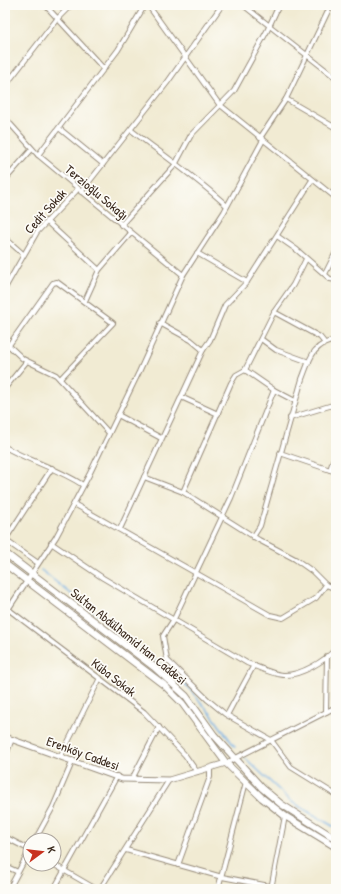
<svg xmlns="http://www.w3.org/2000/svg" width="341" height="894" viewBox="0 0 341 894" font-family="'Patrick Hand',sans-serif">
<rect width="100%" height="100%" fill="#fdfcf7"/>
<filter id="ink" filterUnits="userSpaceOnUse"><feTurbulence type="fractalNoise" baseFrequency=".025" numOctaves="2"/><feDisplacementMap in="SourceGraphic" scale="8" xChannelSelector="R" yChannelSelector="G"/><feConvolveMatrix kernelMatrix="1 2 1 2 8 2 1 2 1" color-interpolation-filters="sRGB"/></filter>
<filter id="wash" filterUnits="userSpaceOnUse"><feTurbulence type="fractalNoise" baseFrequency=".012" numOctaves="4" result="noise"/><feDisplacementMap in="SourceGraphic" scale="16" xChannelSelector="R" yChannelSelector="G"/><feGaussianBlur stdDeviation="0.9" result="paint"/><feColorMatrix in="noise" values="0 0 0 0 0 0 0 0 0 0 0 0 0 0 0 0 0 1.4 0 .05"/><feComposite in="paint" operator="in"/></filter>
<g filter="url(#wash)">
<rect width="100%" height="100%" fill="#f1ebd3"/>
<g fill="none" stroke-linecap="round" stroke-linejoin="round">
<g stroke="#71afe4" stroke-width="1.5">
<path d="M 41,570 L 185,684 L 211,714 L 235,747"/>
<path d="M 245,758 L 292,802 L 336,828"/>
</g>
</g>
</g>
<g filter="url(#ink)">
<g fill="none" stroke-linecap="round" stroke-linejoin="round">
<defs>
<g id="minor">
<path d="M 45,5 L 104,69"/>
<path d="M 148,5 L 219,104 L 336,198"/>
<path d="M 243,5 L 336,78"/>
<path d="M 5,86 L 57,19 L 71,5"/>
<path d="M 286,99 L 336,128"/>
<path d="M 5,118 L 38,155 L 183,275"/>
<path d="M 60,129 L 103,164"/>
<path d="M 131,130 C 163,155 197,178 227,206"/>
<path d="M 260,138 L 286,99 L 331,5"/>
<path d="M 38,155 L 118,50 L 145,5"/>
<path d="M 5,180 L 32,149"/>
<path d="M 81,192 L 167,83 L 222,5"/>
<path d="M 46,221 L 99,270"/>
<path d="M 121,225 L 175,165 L 191,135 L 234,91 L 267,31 L 279,5"/>
<path d="M 277,236 L 297,250 L 330,279 L 336,280"/>
<path d="M 5,238 L 23,254"/>
<path d="M 197,253 L 247,282"/>
<path d="M 325,274 L 336,252"/>
<path d="M 5,288 L 37,232 L 78,189"/>
<path d="M 85,301 L 99,270 L 131,233"/>
<path d="M 274,312 L 320,337 L 324,342"/>
<path d="M 160,323 L 191,340 L 203,350"/>
<path d="M 261,339 L 276,350 L 309,362"/>
<path d="M 5,342 L 23,359 L 56,375 L 109,433"/>
<path d="M 9,345 L 53,283 L 57,282 L 113,323 L 60,379"/>
<path d="M 245,370 L 274,390 L 295,401"/>
<path d="M 5,388 L 27,361"/>
<path d="M 274,390 L 231,498 L 174,619 L 163,636 L 167,660 L 208,700 L 225,714 L 271,740 L 291,767 L 336,795"/>
<path d="M 181,397 L 218,414"/>
<path d="M 118,415 L 161,438"/>
<path d="M 290,418 L 336,404"/>
<path d="M 5,447 C 31,462 57,468 83,485"/>
<path d="M 280,453 L 336,472"/>
<path d="M 330,470 L 336,452"/>
<path d="M 144,477 L 183,492 L 259,540 L 295,559 L 312,571 L 326,585 L 336,589"/>
<path d="M 183,492 L 231,383 L 236,375 L 245,370 L 274,312 L 293,285 L 306,259"/>
<path d="M 74,504 L 270,615 L 283,618 L 316,598 L 326,585"/>
<path d="M 120,529 L 203,350 L 210,340 L 225,305 L 247,282 L 312,180"/>
<path d="M 253,537 L 260,526 L 302,379 C 310,359 312,344 336,340"/>
<path d="M 51,543 L 103,578 L 247,663 C 258,667 271,674 283,675 C 301,676 324,661 336,649"/>
<path d="M 38,563 L 5,540 L 52,468"/>
<path d="M 8,609 L 144,712 L 185,755 L 197,772"/>
<path d="M 5,614 L 56,537 L 89,475 L 139,372 L 183,275 L 224,212 L 263,140"/>
<path d="M 326,712 L 327,656"/>
<path d="M 227,715 L 254,665"/>
<path d="M 61,756 L 100,678"/>
<path d="M 5,757 L 12,739"/>
<path d="M 226,763 L 336,707"/>
<path d="M 132,779 L 159,727"/>
<path d="M 5,837 L 30,850"/>
<path d="M 35,840 L 53,807 L 73,760"/>
<path d="M 126,850 L 222,877 L 285,889"/>
<path d="M 53,864 L 96,889"/>
<path d="M 178,865 L 210,777 L 210,768"/>
<path d="M 5,866 L 18,872"/>
<path d="M 9,889 L 30,850"/>
<path d="M 54,889 L 117,776"/>
<path d="M 100,889 L 169,780"/>
<path d="M 218,889 L 246,782"/>
<path d="M 271,889 L 285,816"/>
</g>
<path id="tertiary" d="M 5,737 L 122,779 L 169,780 L 226,763"/>
<g id="primary">
<path d="M 5,553 L 154,667 L 186,696 L 214,735 L 262,788 L 281,804 L 336,839"/>
<path d="M 5,564 L 164,685 L 182,703 L 226,763 L 262,798 L 285,816 L 336,847"/>
</g>
</defs>
<use href="#minor" stroke="#968a78" stroke-width="6"/>
<use href="#tertiary" stroke="#968a78" stroke-width="7"/>
<use href="#primary" stroke="#968a78" stroke-width="8"/>
<use href="#minor" stroke="#fff" stroke-width="4"/>
<use href="#tertiary" stroke="#fff" stroke-width="5"/>
<use href="#primary" stroke="#fff" stroke-width="6"/>
</g>
</g>
<g text-anchor="middle" stroke-width="3.5" stroke-linejoin="round" paint-order="stroke">
<g font-size="13" fill="#3b2a1e" stroke="#fdfcf7">
<text transform="translate(97 192) rotate(40)" y="5">Terzioğlu Sokağı</text>
<text transform="translate(45 211) rotate(-48)" y="5">Cedit Sokak</text>
<text transform="translate(129 636) rotate(39)" y="5">Sultan Abdülhamid Han Caddesi</text>
<text transform="translate(114 677) rotate(38)" y="5">Küba Sokak</text>
<text transform="translate(83 753) rotate(20)" y="5">Erenköy Caddesi</text>
</g>
</g>
<rect width="341" height="894" fill="none" stroke="#fdfcf7" stroke-width="20"/>
<g transform="translate(42 852) rotate(75)"><circle r="19" fill="#fdfcf7" stroke="#afa8a0"/>
<path d="M0-3L7 15L0 10L-7 15Z" fill="#c8321e"/>
<text y="-6" font-size="11" font-weight="bold" text-anchor="middle" fill="#3b2a1e">K</text>
</g>
</svg>
